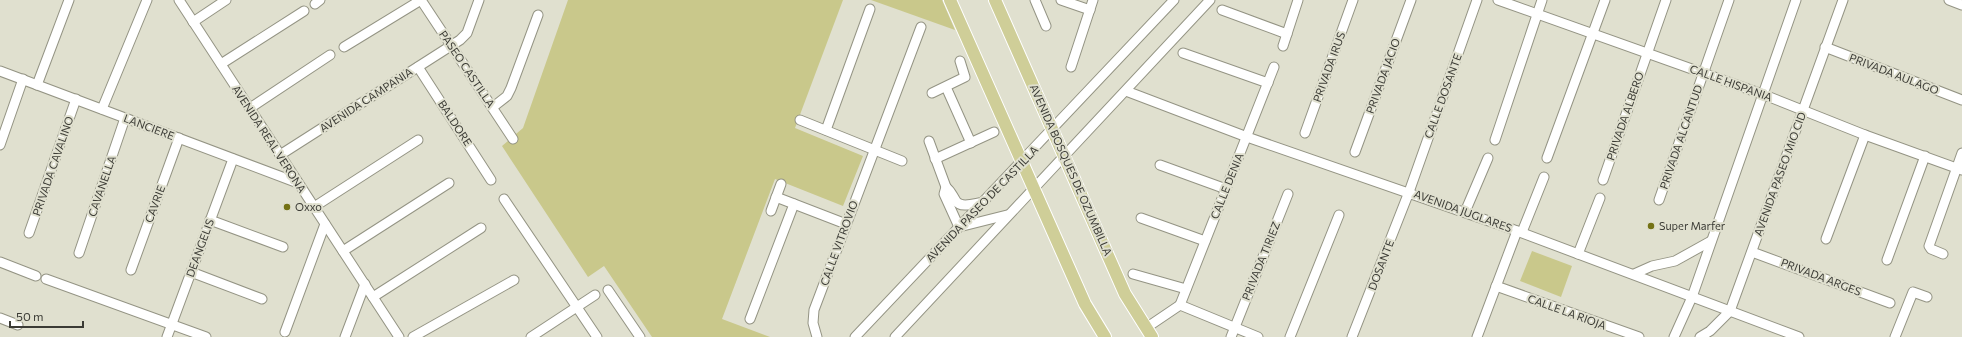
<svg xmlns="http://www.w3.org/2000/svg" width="1962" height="337" viewBox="0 0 1962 337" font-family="Commissioner,sans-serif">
<rect width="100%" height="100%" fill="#e0e0cf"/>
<g fill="#c9c88b">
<path d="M 568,0 L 843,0 L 795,128 L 863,156 L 843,206 L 775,179 L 722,319 L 770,337 L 652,337 L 604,266 L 588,277 L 502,146 L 523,128 Z"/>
<path d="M 871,0 L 942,0 L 955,30 Z"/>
<path d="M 1532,251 L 1572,266 L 1561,297 L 1520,281 Z"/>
</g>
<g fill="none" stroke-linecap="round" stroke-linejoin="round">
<defs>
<g id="minor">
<path d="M 179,0 L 399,337"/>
<path d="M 421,0 L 513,139"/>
<path d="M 1035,0 L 1046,26"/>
<path d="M 1061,0 L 1090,10"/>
<path d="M 1498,0 L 1762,94 L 1865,135 L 1962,170"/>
<path d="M 1949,0 L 1962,5"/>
<path d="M 315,4 L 320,0"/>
<path d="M 1222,10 L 1287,34"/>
<path d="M 193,22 L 226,0"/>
<path d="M 1283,46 L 1298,0"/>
<path d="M 344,47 L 421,0"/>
<path d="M 1825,47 L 1962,100"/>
<path d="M 1183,53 L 1268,83"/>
<path d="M 221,64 L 304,11"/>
<path d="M 418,67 L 491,180"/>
<path d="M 1071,67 L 1093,0"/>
<path d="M 0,71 L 298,183"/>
<path d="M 37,85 L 69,0"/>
<path d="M 946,87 L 971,143"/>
<path d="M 1126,91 L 1247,137 L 1509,228 L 1799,337"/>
<path d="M 932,93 L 965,77 L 960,61"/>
<path d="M 493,107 L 507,96 L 511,88 L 538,15"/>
<path d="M 250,108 L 330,55"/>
<path d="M 102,109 L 147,0"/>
<path d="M 800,120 L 902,161"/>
<path d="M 826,130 L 870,9"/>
<path d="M 1305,133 L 1353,0"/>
<path d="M 1495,140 L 1542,0"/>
<path d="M 929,141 L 946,187 C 951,191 952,195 956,201 C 961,209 975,203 984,202"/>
<path d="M 0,145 L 23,79"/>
<path d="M 1355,152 L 1411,0"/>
<path d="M 280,155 L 460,40 L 467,33 L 479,0"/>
<path d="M 1547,158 L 1605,0"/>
<path d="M 935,159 L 994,132"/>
<path d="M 1160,165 L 1226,189"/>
<path d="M 1603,180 L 1666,0"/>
<path d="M 946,187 L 944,194 L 959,227 L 1007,215"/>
<path d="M 776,197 L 846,224"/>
<path d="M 504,199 L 597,337"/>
<path d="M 1659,200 L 1729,0"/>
<path d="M 314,207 L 418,140"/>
<path d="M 771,211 L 781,184"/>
<path d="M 1465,212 L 1488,158"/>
<path d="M 1141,218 L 1205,241"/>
<path d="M 210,220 L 283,247"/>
<path d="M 1522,232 L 1544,177"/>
<path d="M 29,233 L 76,99"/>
<path d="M 1826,239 L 1865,135"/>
<path d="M 343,251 L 449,183"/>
<path d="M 1752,252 L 1890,303"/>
<path d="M 79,253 L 125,118"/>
<path d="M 1578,254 L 1600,198"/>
<path d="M 1943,254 L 1931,249 L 1929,246 L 1962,153"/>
<path d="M 1887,260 L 1925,156"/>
<path d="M 0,262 L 36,276"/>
<path d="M 131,270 L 179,138"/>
<path d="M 191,272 L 262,299"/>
<path d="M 1133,274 L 1186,289"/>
<path d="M 1634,274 L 1652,266 L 1675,261 L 1711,241"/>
<path d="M 46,279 L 206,337"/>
<path d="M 1496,286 L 1639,337"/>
<path d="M 608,290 L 640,337"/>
<path d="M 373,297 L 481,228"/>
<path d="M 1180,305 L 1274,67"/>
<path d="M 1180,305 L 1258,337"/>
<path d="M 0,318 L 18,325"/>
<path d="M 750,319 L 794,204"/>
<path d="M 1146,328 L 1180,305"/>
<path d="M 285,332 L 325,224"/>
<path d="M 167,337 L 233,159"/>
<path d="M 345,337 L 365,284"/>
<path d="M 413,337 L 514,280"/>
<path d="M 531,337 L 595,295"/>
<path d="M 817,337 L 813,323 L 814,310 L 921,27"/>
<path d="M 855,337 L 1174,0"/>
<path d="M 895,337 L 1210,0"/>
<path d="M 1231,337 L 1288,194"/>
<path d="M 1290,337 L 1339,215"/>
<path d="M 1352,337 L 1409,192 L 1477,0"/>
<path d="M 1477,337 L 1517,231"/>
<path d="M 1674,337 L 1692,297 L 1796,0"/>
<path d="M 1700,337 L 1710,331 L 1730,311 L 1843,0"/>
<path d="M 1895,337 L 1913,292 L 1927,297"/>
</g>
<g id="major">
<path d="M 950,0 L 1085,304 L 1105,337"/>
<path d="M 995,0 L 1125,294 L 1152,337"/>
</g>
</defs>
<use href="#minor" stroke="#949484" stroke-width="11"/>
<use href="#major" stroke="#fff" stroke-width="14"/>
<use href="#minor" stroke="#fff" stroke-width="9"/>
<use href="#major" stroke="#cfce98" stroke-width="12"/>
</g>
<g fill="#747215" stroke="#e0e0cf" stroke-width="1.5">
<circle cx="287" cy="207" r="4"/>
<circle cx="1651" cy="226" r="4"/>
</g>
<g text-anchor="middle" stroke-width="4" stroke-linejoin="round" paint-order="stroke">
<g font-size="11" fill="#3b3b35" stroke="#e0e0cf">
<text transform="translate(1329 67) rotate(-70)" y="4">PRIVADA IRUS</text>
<text transform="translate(467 69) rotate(56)" y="4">PASEO CASTILLA</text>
<text transform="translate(1894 74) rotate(21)" y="4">PRIVADA AULAGO</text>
<text transform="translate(1383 76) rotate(-70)" y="4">PRIVADA JACIO</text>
<text transform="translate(1731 83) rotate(20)" y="4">CALLE HISPANIA</text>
<text transform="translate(1443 96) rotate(-70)" y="4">CALLE DOSANTE</text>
<text transform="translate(366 100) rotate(-33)" y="4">AVENIDA CAMPANIA</text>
<text transform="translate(1625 116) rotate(-71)" y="4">PRIVADA ALBERO</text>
<text transform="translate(455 123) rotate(57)" y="4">BALDORE</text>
<text transform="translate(149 127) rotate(21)" y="4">LANCIERE</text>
<text transform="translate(1681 137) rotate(-71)" y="4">PRIVADA ALCANTUD</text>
<text transform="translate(269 139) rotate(57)" y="4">AVENIDA REAL VERONA</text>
<text transform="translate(53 166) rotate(-71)" y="4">PRIVADA CAVALINO</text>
<text transform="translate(1071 170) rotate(66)" y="4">AVENIDA BOSQUES DE OZUMBILLA</text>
<text transform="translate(1780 174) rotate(-70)" y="4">AVENIDA PASEO MIO CID</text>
<text transform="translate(102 186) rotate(-71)" y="4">CAVANELLA</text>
<text transform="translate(1227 186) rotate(-68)" y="4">CALLE DENIA</text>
<text transform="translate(155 204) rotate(-70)" y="4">CAVRIE</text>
<text transform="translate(982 204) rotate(-46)" y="4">AVENIDA PASEO DE CASTILLA</text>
<text transform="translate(1463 211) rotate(20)" y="4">AVENIDA JUGLARES</text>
<text transform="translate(839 243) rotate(-70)" y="4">CALLE VITROVIO</text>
<text transform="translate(200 248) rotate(-70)" y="4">DEANGELIS</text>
<text transform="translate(1261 261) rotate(-68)" y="4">PRIVADA TIRIEZ</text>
<text transform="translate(1381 265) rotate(-69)" y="4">DOSANTE</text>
<text transform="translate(1821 277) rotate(21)" y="4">PRIVADA ARGES</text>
<text transform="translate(1567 312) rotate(20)" y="4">CALLE LA RIOJA</text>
</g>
<g font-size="11" fill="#3b3b35" stroke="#e0e0cf" text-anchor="start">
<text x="295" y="211">Oxxo</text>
<text x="1659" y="230">Super Marfer</text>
</g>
</g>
<path d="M10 321v6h73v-6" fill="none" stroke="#3b3b35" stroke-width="2"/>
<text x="16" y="321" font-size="12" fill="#3b3b35" stroke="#e0e0cf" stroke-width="3" paint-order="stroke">50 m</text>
</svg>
